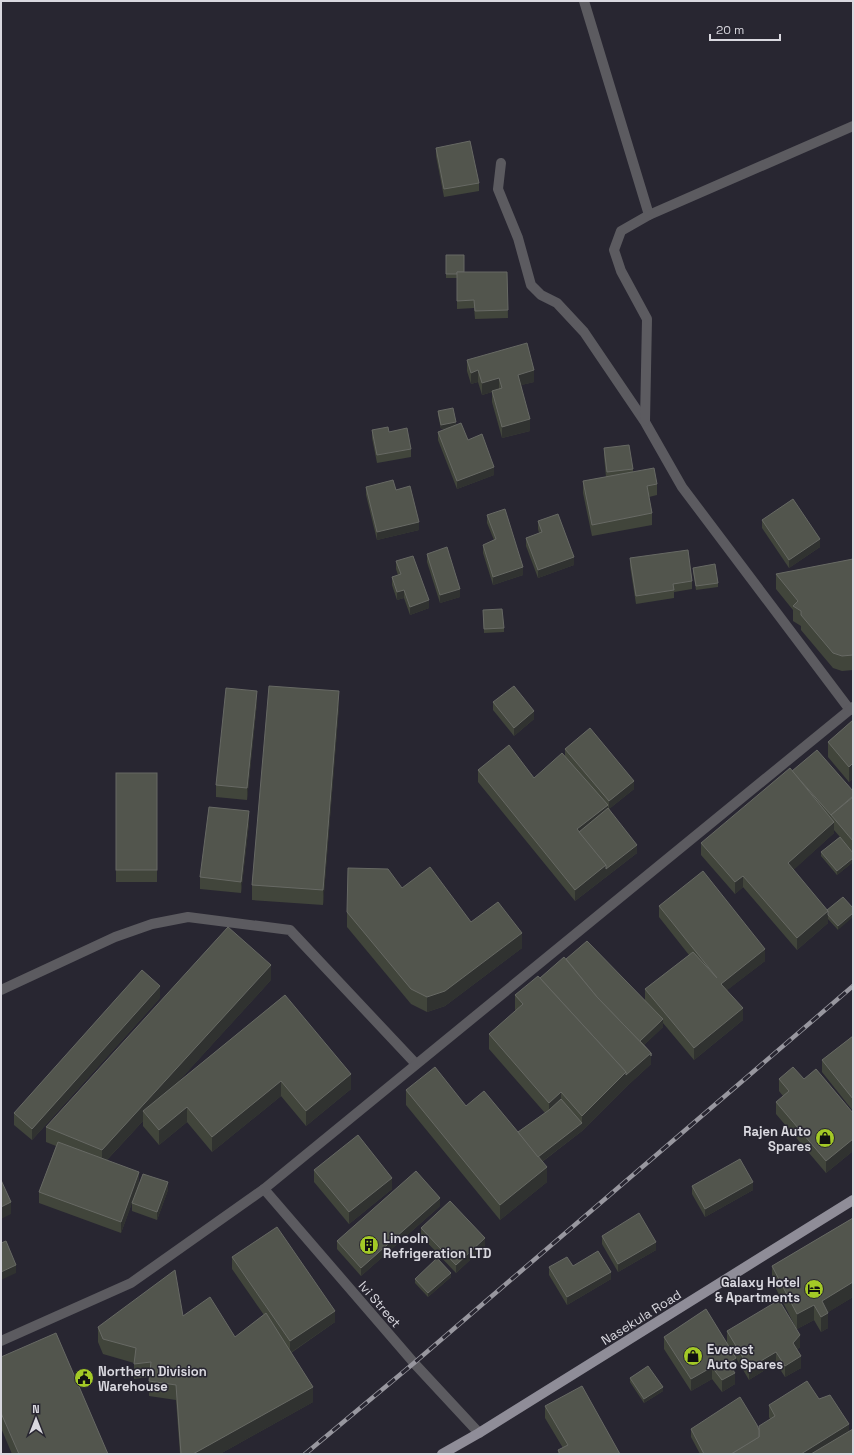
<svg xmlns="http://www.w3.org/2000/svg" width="854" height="1455" viewBox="0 0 854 1455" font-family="'Space Grotesk',sans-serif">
<rect width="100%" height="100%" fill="#282631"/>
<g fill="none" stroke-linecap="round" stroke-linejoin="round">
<g stroke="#5c5b60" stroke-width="10">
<path d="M 584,1 L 649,215"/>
<path d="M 501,163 L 498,189 L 518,238 L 531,285 L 541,295 L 557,303 L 584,332 L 645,422 L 682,487 L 850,710"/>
<path d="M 645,421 L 647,319 L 621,271 L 614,250 L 621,231 L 649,215 L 853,126"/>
<path d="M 1,990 L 115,937 L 152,924 L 188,917 L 290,930 L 416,1064"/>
<path d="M 264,1189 L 414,1363 L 479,1433"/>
<path d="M 1,1341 L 131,1283 L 264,1189 L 853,707"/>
</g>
<path stroke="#8f8d98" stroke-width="10" d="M 442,1454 L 479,1433 L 853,1200"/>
<defs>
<path id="rail" d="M 305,1454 L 414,1363 L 853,986"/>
</defs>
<use href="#rail" stroke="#98979f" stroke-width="4.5"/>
<use href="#rail" stroke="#282631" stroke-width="3" stroke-dasharray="9" stroke-linecap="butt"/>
</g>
<g fill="#41453b">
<path d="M 436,148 L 479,183 L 479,191 L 444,197 L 436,156 Z"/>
<path d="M 446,255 L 464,272 L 507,272 L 508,318 L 475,319 L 474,308 L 457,309 L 457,278 L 446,278 Z"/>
<path d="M 467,360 L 534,382 L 521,385 L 530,431 L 502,438 L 492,402 L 492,392 L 482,395 L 478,382 L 471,384 L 467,371 Z"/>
<path d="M 438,411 L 456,425 L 468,440 L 494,475 L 457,489 L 438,440 L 438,432 L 449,428 L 441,429 L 438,415 Z"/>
<path d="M 372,430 L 411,449 L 411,457 L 377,463 L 372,438 Z"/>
<path d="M 604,448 L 633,469 L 633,472 L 657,484 L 657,495 L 649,497 L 652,513 L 652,525 L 592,536 L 583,493 L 583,481 L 606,477 L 604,456 Z"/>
<path d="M 366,487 L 396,490 L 419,530 L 377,540 L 366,495 Z"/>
<path d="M 487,515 L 523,575 L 493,585 L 483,553 L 483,545 L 494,540 L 487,523 Z"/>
<path d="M 762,520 L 820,547 L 789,568 L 762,528 Z"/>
<path d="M 538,521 L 574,565 L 538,578 L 526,546 L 526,538 L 539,533 L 538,529 Z"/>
<path d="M 427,554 L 460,597 L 440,603 L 427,562 Z"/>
<path d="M 630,558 L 692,581 L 692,589 L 674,592 L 674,598 L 636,604 L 630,566 Z"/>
<path d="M 853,559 L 853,670 L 842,671 L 833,668 L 801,630 L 801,626 L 793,621 L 793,610 L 776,589 L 776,574 Z"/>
<path d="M 396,561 L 429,608 L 410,615 L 404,598 L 397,600 L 392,585 L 392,577 L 398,575 L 396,569 Z"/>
<path d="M 693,568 L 718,583 L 718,587 L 696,590 L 693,572 Z"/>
<path d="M 483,610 L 504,628 L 504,632 L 484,633 Z"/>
<path d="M 257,702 L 247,800 L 216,797 L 216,785 Z"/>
<path d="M 493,702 L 534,719 L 514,736 L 493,710 Z"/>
<path d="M 339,706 L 323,905 L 252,900 L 252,885 Z"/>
<path d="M 853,720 L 853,780 L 852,779 L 849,782 L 828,757 L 828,742 Z"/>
<path d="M 565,749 L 634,789 L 609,809 L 637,853 L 575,901 L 478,782 L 478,770 L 534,778 L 565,756 Z"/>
<path d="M 792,772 L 853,791 L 853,862 L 837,875 L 821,856 L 821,852 L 840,837 L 834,830 L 834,833 L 793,870 L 827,910 L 843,897 L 838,930 L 828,919 L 828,923 L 797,950 L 743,887 L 735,894 L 701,855 L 701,843 Z"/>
<rect x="116" y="773" width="41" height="109"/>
<path d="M 249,823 L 241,893 L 200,889 L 200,877 Z"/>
<path d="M 402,888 L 471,922 L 522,948 L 445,1006 L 427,1012 L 411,1004 L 347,927 L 347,912 Z"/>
<path d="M 659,906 L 765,961 L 727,990 L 743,1020 L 694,1060 L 663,1023 L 663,1027 L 644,1045 L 651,1061 L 651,1064 L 626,1087 L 582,1131 L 542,1162 L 547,1182 L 500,1220 L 406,1105 L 406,1090 L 466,1106 L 518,1132 L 545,1113 L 489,1049 L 489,1034 L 516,1011 L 515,1010 L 515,995 L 540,978 L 566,959 L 645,1000 L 645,989 L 689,955 L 659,917 Z"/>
<path d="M 271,980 L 177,1083 L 285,995 L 351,1089 L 306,1126 L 281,1096 L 212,1152 L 187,1122 L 159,1145 L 143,1126 L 143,1121 L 107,1160 L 139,1183 L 168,1190 L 157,1220 L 132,1211 L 132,1203 L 137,1189 L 121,1233 L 39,1203 L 39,1192 L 56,1146 L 46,1142 L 46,1127 Z"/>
<path d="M 160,998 L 32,1140 L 14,1125 L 14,1113 Z"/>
<path d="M 853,1036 L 853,1111 L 822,1072 L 822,1060 Z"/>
<path d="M 779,1079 L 804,1079 L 853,1113 L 853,1151 L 826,1173 L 776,1114 L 776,1102 L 783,1096 L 779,1091 Z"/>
<path d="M 314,1170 L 392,1189 L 349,1224 L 314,1182 Z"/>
<path d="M 692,1186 L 753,1190 L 705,1217 L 692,1194 Z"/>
<path d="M 440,1206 L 361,1276 L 337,1249 L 337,1241 Z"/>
<path d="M 853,1218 L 853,1297 L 828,1312 L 828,1328 L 821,1332 L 814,1320 L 797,1329 L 800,1347 L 797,1350 L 801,1368 L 785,1377 L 776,1363 L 749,1380 L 736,1358 L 736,1369 L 734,1371 L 735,1384 L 722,1392 L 712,1379 L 691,1391 L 664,1349 L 664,1337 L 727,1342 L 727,1331 L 796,1328 L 772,1281 L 772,1266 Z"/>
<path d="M 421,1228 L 485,1246 L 456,1273 L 421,1236 Z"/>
<path d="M 602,1236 L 656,1250 L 618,1272 L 602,1244 Z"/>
<path d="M 232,1257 L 335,1322 L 291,1353 L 313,1402 L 220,1454 L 180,1454 L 176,1400 L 149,1396 L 149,1377 L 134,1379 L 134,1363 L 103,1354 L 98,1342 L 98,1327 L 183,1316 L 235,1337 L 264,1315 L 232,1269 Z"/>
<path d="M 573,1266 L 611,1279 L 567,1305 L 549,1275 L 549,1267 Z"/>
<path d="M 451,1277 L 428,1297 L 415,1283 L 415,1279 Z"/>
<path d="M 1,1357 L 108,1454 L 12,1454 L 1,1428 Z"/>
<path d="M 630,1378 L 663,1391 L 644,1403 L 630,1382 Z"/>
<path d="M 819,1399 L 849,1431 L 853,1454 L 700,1454 L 691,1437 L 691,1429 L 759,1429 L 770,1419 L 769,1417 L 769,1405 Z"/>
<path d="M 545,1406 L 620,1454 L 558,1454 L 558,1450 L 563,1448 L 545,1418 Z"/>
</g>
<g fill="#303230">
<path d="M 478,370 L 478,382 L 471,384 L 471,373 Z"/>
<path d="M 534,370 L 534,382 L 518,386 L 518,375 Z"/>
<path d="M 499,378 L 499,390 L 482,395 L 482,383 Z"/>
<path d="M 530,419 L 530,431 L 502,438 L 502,427 Z"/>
<path d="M 456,422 L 456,426 L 441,429 L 441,425 Z"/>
<path d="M 494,467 L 494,475 L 457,489 L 457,481 Z"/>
<path d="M 419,522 L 419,530 L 377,540 L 377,532 Z"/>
<path d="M 820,539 L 820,547 L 789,568 L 789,560 Z"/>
<path d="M 574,557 L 574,565 L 538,578 L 538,570 Z"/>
<path d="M 523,567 L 523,575 L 493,585 L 493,577 Z"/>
<path d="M 460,589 L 460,597 L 440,603 L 440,595 Z"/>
<path d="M 404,590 L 404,598 L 397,600 L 397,592 Z"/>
<path d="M 429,600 L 429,608 L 410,615 L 410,607 Z"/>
<path d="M 257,691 L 257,702 L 247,800 L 247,788 Z"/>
<path d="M 339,691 L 339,706 L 323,905 L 323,890 Z"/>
<path d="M 534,711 L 534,719 L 514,736 L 514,728 Z"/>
<path d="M 852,764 L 852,779 L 849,782 L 849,767 Z"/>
<path d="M 634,781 L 634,789 L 609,809 L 609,801 Z"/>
<path d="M 608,805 L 608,816 L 581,838 L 577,829 Z"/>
<path d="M 249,811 L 249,823 L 241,893 L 241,882 Z"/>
<path d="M 834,822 L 834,833 L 788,875 L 788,863 Z"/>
<path d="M 637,845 L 637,853 L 575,901 L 575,890 L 606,865 Z"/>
<path d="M 853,858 L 853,862 L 837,875 L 837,871 Z"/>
<path d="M 743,876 L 743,887 L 735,894 L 735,882 Z"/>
<path d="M 828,911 L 828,923 L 797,950 L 797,938 Z"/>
<path d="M 853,913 L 853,917 L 838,930 L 838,926 Z"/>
<path d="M 522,933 L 522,948 L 445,1006 L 427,1012 L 427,997 Z"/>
<path d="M 765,949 L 765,961 L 721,995 L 721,984 Z"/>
<path d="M 271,965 L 271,980 L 147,1116 L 143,1111 L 143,1121 L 102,1165 L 102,1150 Z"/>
<path d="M 160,986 L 160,998 L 32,1140 L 32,1129 Z"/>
<path d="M 743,1008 L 743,1020 L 694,1060 L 694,1048 Z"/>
<path d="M 663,1019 L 663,1027 L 642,1047 L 640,1041 Z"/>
<path d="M 651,1053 L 651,1064 L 626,1087 L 582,1131 L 582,1116 L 626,1072 Z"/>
<path d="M 351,1074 L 351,1089 L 306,1126 L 306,1111 Z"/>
<path d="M 281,1081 L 281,1096 L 212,1152 L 212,1137 Z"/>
<path d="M 561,1092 L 561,1107 L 549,1118 L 549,1103 Z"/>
<path d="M 187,1107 L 187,1122 L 159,1145 L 159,1130 Z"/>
<path d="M 582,1123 L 582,1131 L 535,1167 L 535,1159 Z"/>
<path d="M 853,1139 L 853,1151 L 826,1173 L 826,1161 Z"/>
<path d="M 547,1167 L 547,1182 L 500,1220 L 500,1205 Z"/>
<path d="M 139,1172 L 139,1184 L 121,1233 L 121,1222 Z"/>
<path d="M 392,1178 L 392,1189 L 349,1224 L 349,1212 Z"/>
<path d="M 168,1182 L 168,1190 L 157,1220 L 157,1212 Z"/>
<path d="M 753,1182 L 753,1190 L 705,1217 L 705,1209 Z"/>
<path d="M 440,1198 L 440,1206 L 361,1276 L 361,1268 Z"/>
<path d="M 11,1202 L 11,1214 L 1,1219 L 1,1207 Z"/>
<path d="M 485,1238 L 485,1246 L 456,1273 L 456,1265 Z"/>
<path d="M 656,1242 L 656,1250 L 618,1272 L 618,1264 Z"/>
<path d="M 16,1265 L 16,1273 L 1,1280 L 1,1272 Z"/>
<path d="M 611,1272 L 611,1279 L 567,1305 L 567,1297 Z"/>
<path d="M 451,1273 L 451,1277 L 428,1297 L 428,1293 Z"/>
<path d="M 853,1282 L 853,1297 L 822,1316 L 822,1301 Z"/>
<path d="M 814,1305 L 814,1320 L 797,1329 L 797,1314 Z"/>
<path d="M 335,1311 L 335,1322 L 290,1353 L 290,1341 Z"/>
<path d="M 828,1313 L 828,1328 L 821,1332 L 821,1317 Z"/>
<path d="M 800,1335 L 800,1347 L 793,1355 L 793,1343 Z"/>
<path d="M 776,1352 L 776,1363 L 749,1380 L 749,1368 Z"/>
<path d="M 801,1356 L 801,1368 L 785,1377 L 785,1366 Z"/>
<path d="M 736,1358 L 736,1369 L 728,1375 L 728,1363 Z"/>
<path d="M 712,1367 L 712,1379 L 691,1391 L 691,1379 Z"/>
<path d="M 735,1373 L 735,1384 L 722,1392 L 722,1380 Z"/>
<path d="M 313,1387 L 313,1402 L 220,1454 L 193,1454 Z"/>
<path d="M 663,1387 L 663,1391 L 644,1403 L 644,1399 Z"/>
<path d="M 849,1424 L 849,1435 L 819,1454 L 801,1454 Z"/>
</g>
<g fill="#52554d" stroke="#676964">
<path d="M 470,141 L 479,183 L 444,189 L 436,148 Z"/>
<path d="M 446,255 L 464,255 L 464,272 L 457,272 L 457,274 L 446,274 Z"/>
<path d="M 457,272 L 507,272 L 508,310 L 475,311 L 474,300 L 457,301 Z"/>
<path d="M 527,343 L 534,370 L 518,375 L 530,419 L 502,427 L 492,391 L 502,388 L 499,378 L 482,383 L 478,370 L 471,373 L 467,360 Z"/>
<path d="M 453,408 L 456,422 L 441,425 L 438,411 Z"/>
<path d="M 461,423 L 468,440 L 482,434 L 494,467 L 457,481 L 438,432 Z"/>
<path d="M 388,427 L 389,432 L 407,428 L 411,449 L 377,455 L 372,430 Z"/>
<path d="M 629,445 L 633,469 L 607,472 L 604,448 Z"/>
<path d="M 654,468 L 657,484 L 647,486 L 652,513 L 592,525 L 583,481 Z"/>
<path d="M 393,480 L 396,490 L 410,486 L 419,522 L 377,532 L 366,487 Z"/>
<path d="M 793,499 L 820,539 L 789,560 L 762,520 Z"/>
<path d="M 505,509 L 523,567 L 493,577 L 483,545 L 496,539 L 487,515 Z"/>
<path d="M 558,514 L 574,557 L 538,570 L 526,538 L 542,532 L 538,521 Z"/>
<path d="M 447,547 L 460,589 L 440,595 L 427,554 Z"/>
<path d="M 688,550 L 692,581 L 673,584 L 674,590 L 636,596 L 630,558 Z"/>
<path d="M 413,556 L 429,600 L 410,607 L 404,590 L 397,592 L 392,577 L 401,574 L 396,561 Z"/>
<path d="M 853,559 L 853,655 L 842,656 L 833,653 L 801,615 L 801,611 L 793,606 L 798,601 L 776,574 Z"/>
<path d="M 715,564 L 718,583 L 696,586 L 693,568 Z"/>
<path d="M 502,609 L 504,628 L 484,629 L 483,610 Z"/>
<path d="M 269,686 L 339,691 L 323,890 L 252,885 Z"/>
<path d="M 514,686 L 534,711 L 514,728 L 493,702 Z"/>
<path d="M 226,688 L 257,691 L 247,788 L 216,785 Z"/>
<path d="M 853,720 L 853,765 L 852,764 L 849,767 L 828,742 Z"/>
<path d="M 590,728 L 634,781 L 609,801 L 565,749 Z"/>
<path d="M 509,745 L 534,778 L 562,753 L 608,805 L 577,829 L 606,865 L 575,890 L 478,770 Z"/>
<path d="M 817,750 L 853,791 L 853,796 L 831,815 L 792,771 Z"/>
<path d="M 790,768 L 834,822 L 788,863 L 828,911 L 797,938 L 743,876 L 735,882 L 701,843 Z"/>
<rect x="116" y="773" width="41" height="97"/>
<path d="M 853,797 L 853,841 L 831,815 Z"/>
<path d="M 209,807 L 249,811 L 241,882 L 200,877 Z"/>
<path d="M 608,808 L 637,845 L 606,869 L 606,865 L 579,832 Z"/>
<path d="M 840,837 L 853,853 L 853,858 L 837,871 L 821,852 Z"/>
<path d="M 430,867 L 471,922 L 498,902 L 522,933 L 445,991 L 427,997 L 411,989 L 347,912 L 348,868 L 388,869 L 402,888 Z"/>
<path d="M 703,871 L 765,949 L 721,984 L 743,1008 L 694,1048 L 645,989 L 693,952 L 717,978 L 659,906 Z"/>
<path d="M 843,897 L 853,908 L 853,913 L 838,926 L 828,915 L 828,911 L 827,910 Z"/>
<path d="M 228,927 L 271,965 L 102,1150 L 46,1127 Z"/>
<path d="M 587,941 L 663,1019 L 640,1041 L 651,1053 L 651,1056 L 651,1053 L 597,997 L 566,959 Z"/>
<path d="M 564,957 L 597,997 L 651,1053 L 626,1075 L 626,1072 L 540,978 Z"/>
<path d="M 142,970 L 160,986 L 32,1129 L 14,1113 Z"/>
<path d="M 538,976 L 626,1072 L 582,1116 L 561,1092 L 549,1103 L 489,1034 L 523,1004 L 515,995 Z"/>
<path d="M 285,995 L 351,1074 L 306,1111 L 281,1081 L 212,1137 L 187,1107 L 159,1130 L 143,1111 Z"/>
<path d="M 853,1036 L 853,1099 L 822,1060 Z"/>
<path d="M 435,1067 L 466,1106 L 484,1091 L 547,1167 L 500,1205 L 406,1090 Z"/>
<path d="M 793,1067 L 804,1079 L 816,1069 L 853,1113 L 853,1139 L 826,1161 L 776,1102 L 789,1091 L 779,1079 Z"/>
<path d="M 561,1099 L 582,1123 L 538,1157 L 518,1132 L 549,1110 Z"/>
<path d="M 358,1135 L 392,1178 L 349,1212 L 314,1170 Z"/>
<path d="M 58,1142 L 139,1172 L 121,1222 L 39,1192 Z"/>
<path d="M 740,1159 L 753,1182 L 705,1209 L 692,1186 Z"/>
<path d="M 416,1171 L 440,1198 L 361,1268 L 337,1241 Z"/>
<path d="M 143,1174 L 168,1182 L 157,1212 L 132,1203 Z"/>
<path d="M 1,1180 L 11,1202 L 1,1207 Z"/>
<path d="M 450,1201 L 485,1238 L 456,1265 L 421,1228 Z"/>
<path d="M 639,1213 L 656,1242 L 618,1264 L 602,1236 Z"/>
<path d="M 853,1218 L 853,1282 L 822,1301 L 828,1313 L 821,1317 L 814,1305 L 797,1314 L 772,1266 Z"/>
<path d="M 277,1227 L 335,1311 L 290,1341 L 232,1257 Z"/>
<path d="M 6,1241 L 16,1265 L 1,1272 L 1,1243 Z"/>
<path d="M 598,1251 L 611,1272 L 567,1297 L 549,1267 L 567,1257 L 573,1266 Z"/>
<path d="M 437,1258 L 451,1273 L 428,1293 L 415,1279 Z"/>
<path d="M 175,1270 L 183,1316 L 210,1297 L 235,1337 L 266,1313 L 313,1387 L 193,1454 L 181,1454 L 176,1385 L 149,1381 L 151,1362 L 134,1364 L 136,1348 L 103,1339 L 98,1327 Z"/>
<path d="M 779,1300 L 800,1335 L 793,1343 L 801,1356 L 785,1366 L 776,1352 L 749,1368 L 727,1331 Z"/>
<path d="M 706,1309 L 736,1358 L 728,1363 L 735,1373 L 722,1380 L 712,1367 L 691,1379 L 664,1337 Z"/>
<path d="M 56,1333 L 108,1454 L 19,1454 L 1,1413 L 1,1357 Z"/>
<path d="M 648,1366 L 663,1387 L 644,1399 L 630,1378 Z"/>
<path d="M 807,1381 L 819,1399 L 830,1395 L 849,1424 L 801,1454 L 731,1454 L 759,1437 L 759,1426 L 775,1416 L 769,1405 Z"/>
<path d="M 582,1386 L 620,1454 L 560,1454 L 558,1450 L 568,1445 L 545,1406 Z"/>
<path d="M 740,1397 L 757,1425 L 759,1430 L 759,1437 L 731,1454 L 704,1454 L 691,1429 Z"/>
<path d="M 853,1429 L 853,1454 L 811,1454 Z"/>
</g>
<defs>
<symbol id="shop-disc" viewBox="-11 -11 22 22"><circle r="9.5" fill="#a3c926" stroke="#282631"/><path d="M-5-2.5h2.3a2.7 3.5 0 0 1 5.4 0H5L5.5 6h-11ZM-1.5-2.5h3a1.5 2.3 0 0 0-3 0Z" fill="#111"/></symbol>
<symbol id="building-disc" viewBox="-11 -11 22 22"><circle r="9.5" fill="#a3c926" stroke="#282631"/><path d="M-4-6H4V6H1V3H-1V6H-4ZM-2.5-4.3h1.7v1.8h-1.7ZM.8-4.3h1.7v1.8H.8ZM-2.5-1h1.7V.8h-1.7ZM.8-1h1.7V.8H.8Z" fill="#111"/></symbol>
<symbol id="hotel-disc" viewBox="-11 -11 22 22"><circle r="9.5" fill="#a3c926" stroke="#282631"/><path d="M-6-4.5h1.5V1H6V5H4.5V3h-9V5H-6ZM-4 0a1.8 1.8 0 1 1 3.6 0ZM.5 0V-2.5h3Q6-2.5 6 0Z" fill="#111"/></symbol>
<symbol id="civic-disc" viewBox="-11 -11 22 22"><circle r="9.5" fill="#a3c926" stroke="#282631"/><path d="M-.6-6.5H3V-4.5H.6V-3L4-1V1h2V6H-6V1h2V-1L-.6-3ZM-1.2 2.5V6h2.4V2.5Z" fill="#111"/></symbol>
</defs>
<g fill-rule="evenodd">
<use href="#shop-disc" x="814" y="1127" width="22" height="22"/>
<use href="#building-disc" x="358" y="1234" width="22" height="22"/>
<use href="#hotel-disc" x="803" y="1278" width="22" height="22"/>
<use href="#shop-disc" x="682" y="1345" width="22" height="22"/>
<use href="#civic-disc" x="73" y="1367" width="22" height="22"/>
</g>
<g text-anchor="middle" stroke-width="3" stroke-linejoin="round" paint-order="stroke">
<g font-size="13" font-weight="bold" fill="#d9d8df" stroke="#282631" text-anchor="start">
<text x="811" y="1136" text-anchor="end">Rajen Auto<tspan x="811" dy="15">Spares</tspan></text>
<text x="383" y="1243">Lincoln<tspan x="383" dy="15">Refrigeration LTD</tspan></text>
<text x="800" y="1287" text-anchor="end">Galaxy Hotel<tspan x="800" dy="15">&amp; Apartments</tspan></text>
<text x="707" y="1354">Everest<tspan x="707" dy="15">Auto Spares</tspan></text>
<text x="98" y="1376">Northern Division<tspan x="98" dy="15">Warehouse</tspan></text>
</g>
<g font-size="13" fill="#d9d8df" stroke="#282631">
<text transform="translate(380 1304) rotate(49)" y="5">Ivi Street</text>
<text transform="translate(641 1317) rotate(-32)" y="5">Nasekula Road</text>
</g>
</g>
<rect width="854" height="1455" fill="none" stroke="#d9d8df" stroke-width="4"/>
<g transform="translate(36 1419)" stroke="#282631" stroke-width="3" paint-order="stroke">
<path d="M0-3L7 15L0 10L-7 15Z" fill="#d9d8df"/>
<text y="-6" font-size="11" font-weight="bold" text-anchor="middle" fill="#d9d8df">N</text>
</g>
<path d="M710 34v6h70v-6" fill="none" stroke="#d9d8df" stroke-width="2"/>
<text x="716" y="34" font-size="12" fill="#d9d8df" stroke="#282631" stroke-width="3" paint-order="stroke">20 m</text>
</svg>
